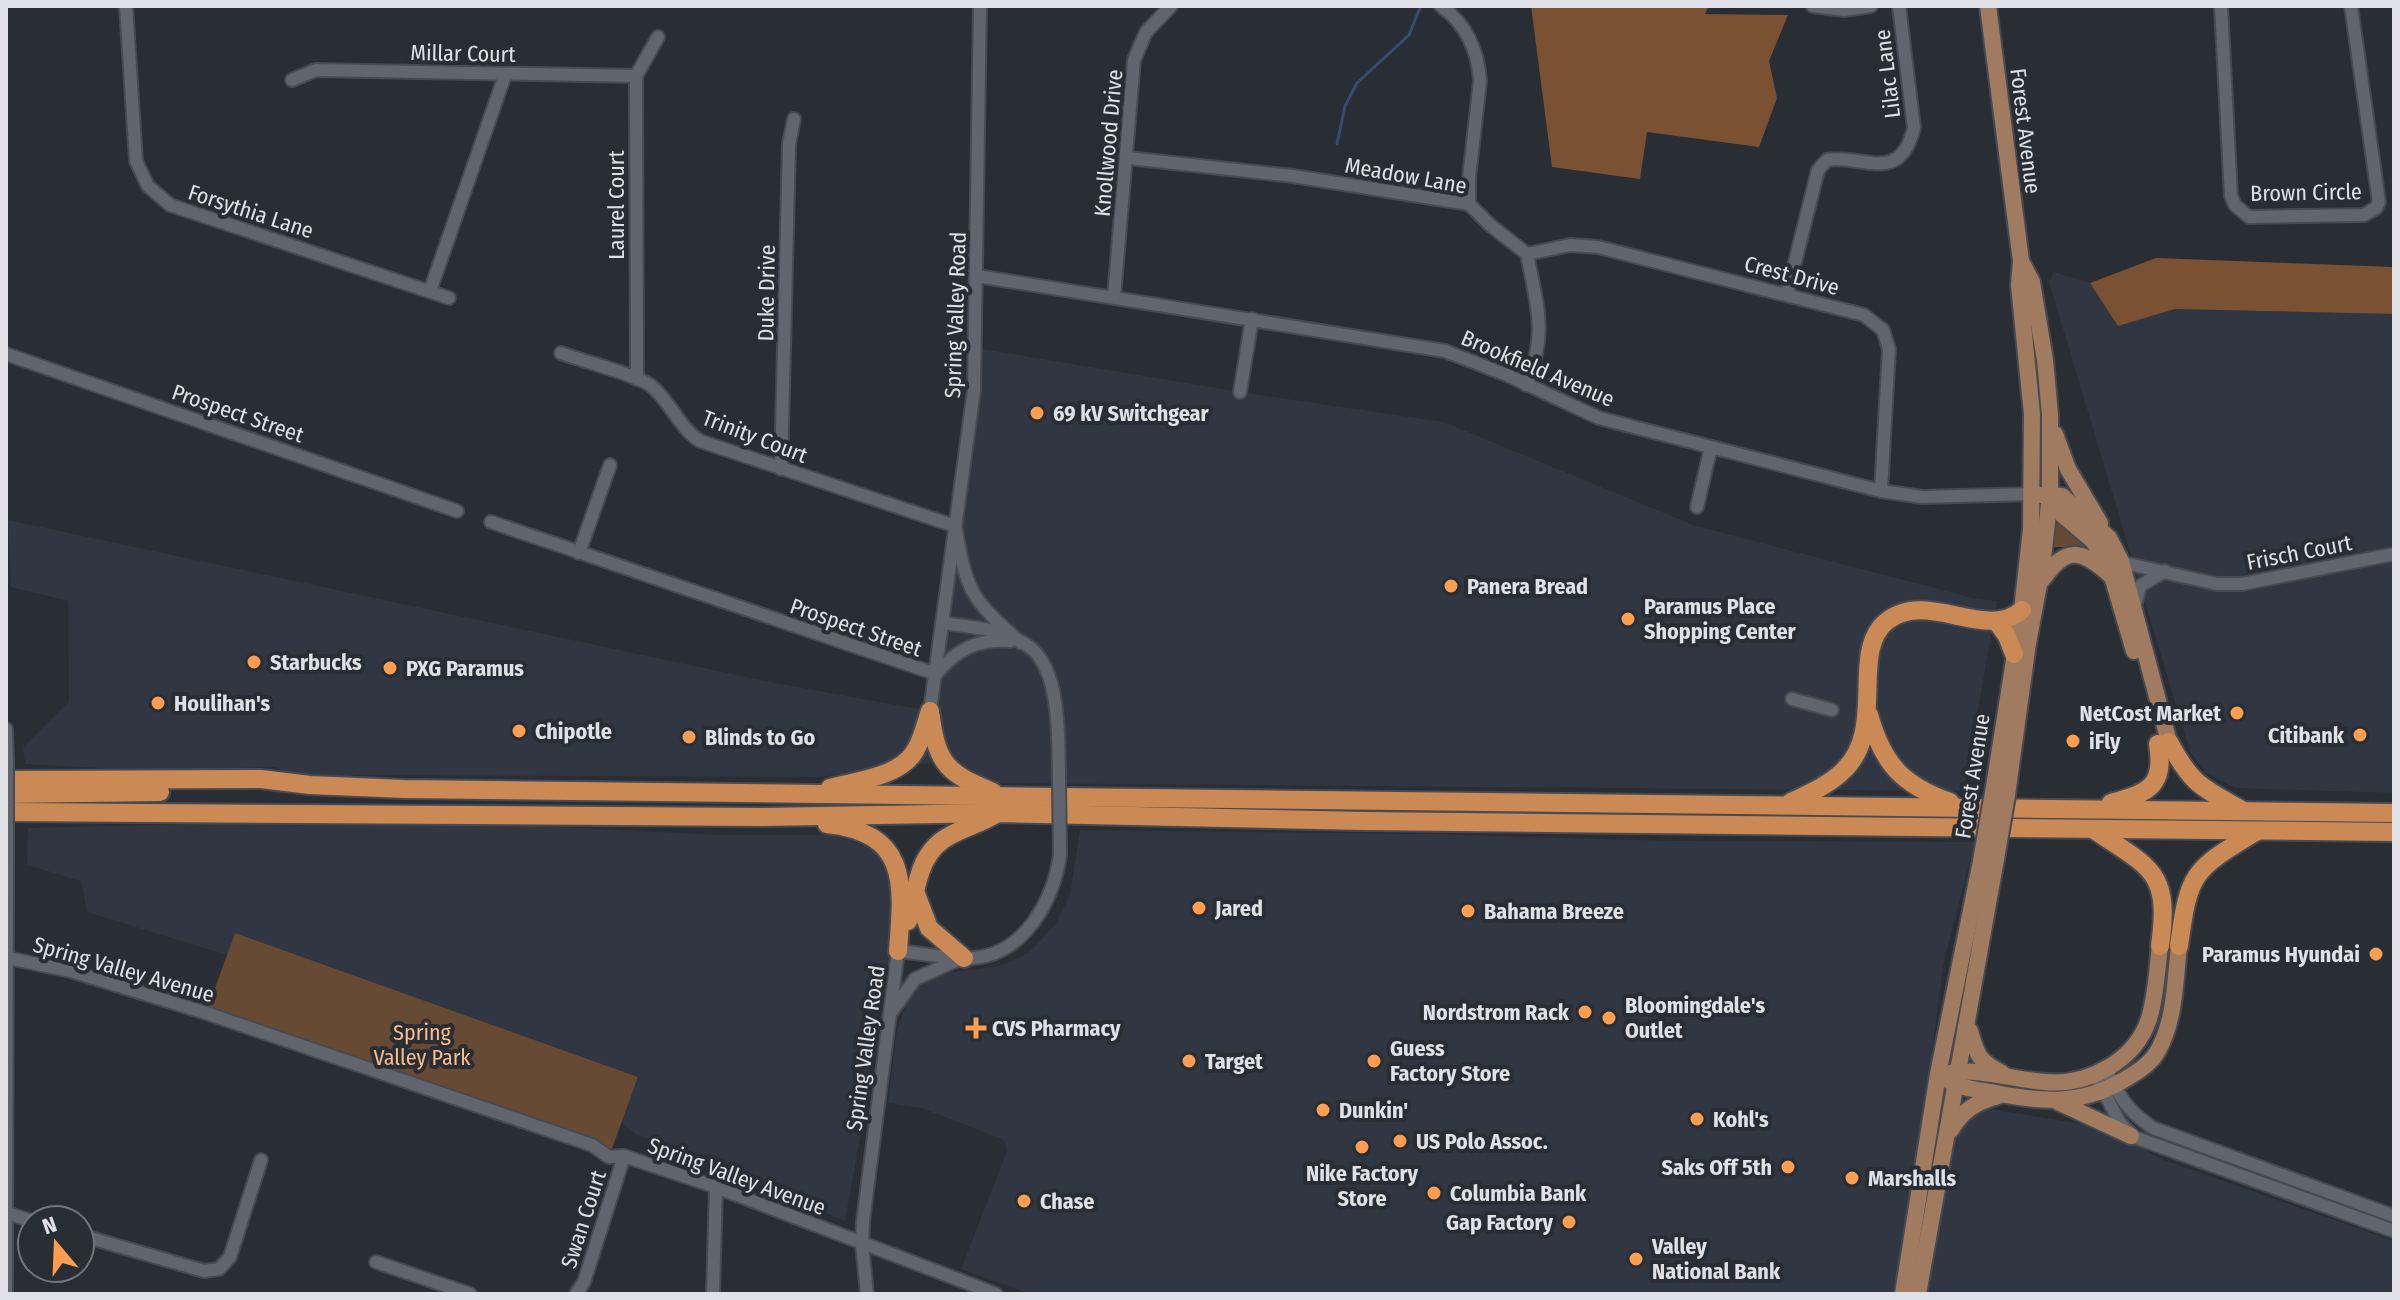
<svg xmlns="http://www.w3.org/2000/svg" width="2400" height="1300" viewBox="0 0 2400 1300" font-family="'Fira Sans Condensed',sans-serif">
<rect width="100%" height="100%" fill="#292d34"/>
<g fill="#303642">
<path d="M 2054,272 L 2090,283 L 2118,326 L 2175,309 L 2394,314 L 2394,793 L 2235,788 L 2205,772 L 2190,752 L 2049,282 Z"/>
<path d="M 976,348 L 1240,392 L 1444,422 L 1693,525 L 1973,598 L 1997,601 L 1964,791 L 997,783 L 952,761 L 889,767 L 821,777 L 289,775 L 276,767 L 140,770 L 25,764 L 23,747 L 69,702 L 68,601 L 11,587 L 8,520 L 765,681 L 929,711 Z"/>
<path d="M 277,822 L 542,826 L 719,835 L 831,835 L 875,849 L 891,872 L 892,952 L 871,1045 L 869,1089 L 845,1221 L 636,1134 L 622,1123 L 638,1077 L 235,933 L 227,955 L 87,912 L 81,881 L 27,865 L 28,828 Z"/>
<path d="M 1080,830 L 1431,834 L 1676,841 L 1975,842 L 1944,961 L 1927,1090 L 1985,1108 L 2101,1127 L 2164,1160 L 2394,1241 L 2394,1294 L 1031,1294 L 961,1269 L 1007,1151 L 1004,1140 L 922,1108 L 888,1103 L 897,1029 L 910,995 L 919,985 L 932,975 L 1000,966 L 1028,953 L 1055,925 L 1070,895 Z"/>
</g>
<g fill="#674a34">
<path d="M 2056,518 L 2087,543 L 2085,547 L 2054,547 Z"/>
<path d="M 235,933 L 638,1077 L 609,1157 L 206,1013 Z"/>
</g>
<g fill="#7a5233">
<path d="M 1531,6 L 1709,6 L 1705,14 L 1788,15 L 1769,61 L 1777,98 L 1759,147 L 1647,132 L 1640,179 L 1552,167 Z"/>
<path d="M 2156,258 L 2394,267 L 2394,314 L 2175,309 L 2118,326 L 2090,283 Z"/>
</g>
<g fill="none" stroke-linecap="round" stroke-linejoin="round">
<path stroke="#384c73" stroke-width="3" d="M 1337,144 L 1345,106 L 1357,83 L 1409,35 L 1420,8"/>
<defs>
<g id="minor">
<path d="M 126,6 L 136,161 L 148,186 L 170,205 L 449,298"/>
<path d="M 1441,6 C 1466,24 1478,50 1480,81 L 1469,178 L 1469,204"/>
<path d="M 1813,6 L 1844,10 L 1871,6"/>
<path d="M 2221,6 L 2231,196 L 2235,205 L 2249,217 L 2364,215 L 2376,208 L 2379,202 L 2351,6"/>
<path d="M 292,80 L 316,70 L 636,76"/>
<path d="M 1128,158 L 1293,176 L 1469,204 L 1490,225 L 1527,254 C 1537,306 1548,334 1526,385"/>
<path d="M 1527,254 L 1570,245 L 1598,247 L 1864,315 L 1883,330 L 1889,349 L 1881,491"/>
<path d="M 977,276 L 1445,351 L 1507,375 L 1599,418 L 1881,491 L 1922,497 L 2032,494"/>
<path d="M 430,291 L 505,75"/>
<path d="M 1787,294 L 1818,170 L 1827,160 C 1864,154 1899,186 1914,128 L 1899,6"/>
<path d="M 1114,297 L 1134,60 L 1146,32 L 1171,6"/>
<path d="M 561,353 C 582,361 634,374 650,385 C 670,400 678,427 700,441 L 955,526 C 967,592 970,598 1021,643"/>
<path d="M 6,354 L 457,511"/>
<path d="M 637,379 L 636,76 L 658,37"/>
<path d="M 1240,392 L 1252,319"/>
<path d="M 781,469 L 789,144 L 794,119"/>
<path d="M 1697,507 L 1711,447"/>
<path d="M 491,522 L 936,674"/>
<path d="M 579,553 L 610,465"/>
<path d="M 2115,561 L 2217,584 L 2242,584 L 2394,554"/>
<path d="M 2135,606 L 2140,586 L 2165,571"/>
<path d="M 942,623 C 972,627 1008,629 1032,649 C 1062,675 1058,746 1059,782"/>
<path d="M 936,674 C 957,649 977,639 1010,641"/>
<path d="M 1792,699 L 1832,710"/>
<path d="M 930,711 L 974,390 L 980,6"/>
<path d="M 6,729 L 7,764"/>
<path d="M 8,958 L 71,971 L 206,1013 L 592,1145 L 609,1157 L 624,1156 L 716,1187 L 996,1294"/>
<path d="M 892,1011 L 915,979 L 960,959"/>
<path d="M 2106,1069 C 2120,1097 2126,1110 2153,1128 L 2394,1216"/>
<path d="M 2095,1075 L 2120,1123 L 2134,1137 L 2394,1231"/>
<path d="M 7,1213 L 32,1221"/>
<path d="M 80,1235 L 204,1271 L 219,1269 L 230,1257 L 261,1160"/>
<path d="M 376,1262 L 470,1294"/>
<path d="M 6,1294 L 7,860"/>
<path d="M 576,1294 L 584,1282 L 624,1156"/>
<path d="M 713,1294 L 716,1187"/>
<path d="M 867,1294 L 862,1244 L 863,1221 L 898,951 C 923,953 949,960 974,958 C 1025,953 1053,901 1060,855"/>
</g>
<g id="major">
<path d="M 1988,6 L 2021,261 L 2019,285 L 2032,414 L 2031,529 L 2022,610 L 1993,793"/>
<path d="M 2055,434 L 2068,469 L 2100,523"/>
<path d="M 2041,495 L 2062,496 L 2109,538 L 2121,561 L 2169,742"/>
<path d="M 2050,495 L 2059,512 L 2093,541 L 2108,562 L 2134,651"/>
<path d="M 2043,579 C 2066,546 2081,549 2110,575"/>
<path d="M 2007,795 L 2028,643 L 2042,568 L 2050,495 L 2050,415 L 2045,360 L 2032,282 L 2022,263"/>
<path d="M 1970,1031 C 1977,1056 1979,1061 2002,1073"/>
<path d="M 1953,1072 C 1982,1069 2015,1080 2045,1082 C 2088,1086 2135,1061 2149,1019 C 2156,996 2157,970 2160,946"/>
<path d="M 1949,1081 C 1962,1088 1977,1090 1991,1092 C 2038,1102 2079,1106 2122,1081 C 2134,1074 2148,1066 2156,1054 C 2175,1024 2175,981 2179,946"/>
<path d="M 2058,1102 L 2131,1136"/>
<path d="M 1951,1130 C 1963,1110 1976,1102 1998,1096"/>
<path d="M 1903,1294 L 1938,1074 L 1981,861"/>
<path d="M 1918,1294 L 1996,859"/>
</g>
<g id="highway">
<path d="M 1997,622 L 2007,636 L 2014,654"/>
<path d="M 1869,715 C 1883,764 1902,785 1950,802"/>
<path d="M 931,717 C 937,765 949,774 993,792"/>
<path d="M 2169,742 C 2192,785 2201,787 2242,810"/>
<path d="M 6,780 L 261,779 L 310,785 L 404,789 L 2394,813"/>
<path d="M 830,788 C 855,781 897,777 913,754 C 922,742 925,725 930,711"/>
<path d="M 6,794 L 160,792"/>
<path d="M 1791,802 C 1810,793 1829,785 1844,770 C 1887,729 1849,651 1887,621 C 1928,589 1985,642 2022,610"/>
<path d="M 2111,803 C 2149,793 2165,786 2158,744"/>
<path d="M 6,812 L 760,817 L 996,813 L 1365,821 L 2394,832"/>
<path d="M 827,824 C 910,833 903,885 898,951"/>
<path d="M 2093,829 C 2149,868 2171,869 2160,946"/>
<path d="M 916,894 L 929,928 L 964,958"/>
<path d="M 908,921 C 917,889 917,852 951,835 C 966,827 981,823 996,814"/>
<path d="M 2179,946 C 2189,871 2193,870 2257,831"/>
</g>
</defs>
<use href="#minor" stroke="#474a50" stroke-width="16"/>
<use href="#major" stroke="#474a50" stroke-width="20"/>
<use href="#highway" stroke="#474a50" stroke-width="22"/>
<use href="#minor" stroke="#61656d" stroke-width="12"/>
<use href="#major" stroke="#a07b5f" stroke-width="16"/>
<use href="#highway" stroke="#ca8955" stroke-width="18"/>
<defs>
<g id="minor-bridge">
<path d="M 7,764 L 7,860"/>
<path d="M 1059,782 L 1060,855"/>
</g>
<g id="major-bridge">
<path d="M 1996,859 L 2007,795"/>
<path d="M 1981,861 L 1993,793"/>
</g>
</defs>
<use href="#minor-bridge" stroke="#474a50" stroke-width="16" stroke-linecap="butt"/>
<use href="#major-bridge" stroke="#474a50" stroke-width="20" stroke-linecap="butt"/>
<use href="#minor-bridge" stroke="#61656d" stroke-width="12"/>
<use href="#major-bridge" stroke="#a07b5f" stroke-width="16"/>
</g>
<g fill="#fb9e51" stroke="#292d34" stroke-width="3">
<circle cx="1037" cy="413" r="8"/>
<circle cx="1451" cy="586" r="8"/>
<circle cx="1628" cy="619" r="8"/>
<circle cx="254" cy="662" r="8"/>
<circle cx="390" cy="668" r="8"/>
<circle cx="158" cy="703" r="8"/>
<circle cx="2237" cy="713" r="8"/>
<circle cx="519" cy="731" r="8"/>
<circle cx="2360" cy="735" r="8"/>
<circle cx="689" cy="737" r="8"/>
<circle cx="2073" cy="741" r="8"/>
<circle cx="1199" cy="908" r="8"/>
<circle cx="1468" cy="911" r="8"/>
<circle cx="2376" cy="954" r="8"/>
<circle cx="1585" cy="1012" r="8"/>
<circle cx="1609" cy="1018" r="8"/>
<path d="M972 1016h8v8h8v8h-8v8h-8v-8h-8v-8h8z"/>
<circle cx="1189" cy="1061" r="8"/>
<circle cx="1374" cy="1061" r="8"/>
<circle cx="1323" cy="1110" r="8"/>
<circle cx="1697" cy="1119" r="8"/>
<circle cx="1400" cy="1141" r="8"/>
<circle cx="1362" cy="1147" r="8"/>
<circle cx="1788" cy="1167" r="8"/>
<circle cx="1852" cy="1178" r="8"/>
<circle cx="1434" cy="1193" r="8"/>
<circle cx="1024" cy="1201" r="8"/>
<circle cx="1569" cy="1222" r="8"/>
<circle cx="1636" cy="1259" r="8"/>
</g>
<g text-anchor="middle" stroke-width="8" stroke-linejoin="round" paint-order="stroke">
<g font-size="22" fill="#dfe1e6" stroke="#292d34">
<text transform="translate(463 53) rotate(1)" y="8">Millar Court</text>
<text transform="translate(1887 74) rotate(-97)" y="8">Lilac Lane</text>
<text transform="translate(2026 131) rotate(83)" y="8">Forest Avenue</text>
<text transform="translate(1108 143) rotate(-85)" y="8">Knollwood Drive</text>
<text transform="translate(1406 175) rotate(10)" y="8">Meadow Lane</text>
<text transform="translate(2306 192) rotate(-1)" y="8">Brown Circle</text>
<text transform="translate(616 205) rotate(-90)" y="8">Laurel Court</text>
<text transform="translate(251 211) rotate(18)" y="8">Forsythia Lane</text>
<text transform="translate(1792 275) rotate(15)" y="8">Crest Drive</text>
<text transform="translate(766 293) rotate(-89)" y="8">Duke Drive</text>
<text transform="translate(955 315) rotate(-88)" y="8">Spring Valley Road</text>
<text transform="translate(1538 368) rotate(23)" y="8">Brookfield Avenue</text>
<text transform="translate(238 413) rotate(19)" y="8">Prospect Street</text>
<text transform="translate(755 436) rotate(21)" y="8">Trinity Court</text>
<text transform="translate(2299 552) rotate(-11)" y="8">Frisch Court</text>
<text transform="translate(856 627) rotate(19)" y="8">Prospect Street</text>
<text transform="translate(1972 776) rotate(-81)" y="8">Forest Avenue</text>
<text transform="translate(124 969) rotate(16)" y="8">Spring Valley Avenue</text>
<text transform="translate(865 1048) rotate(-82)" y="8">Spring Valley Road</text>
<text transform="translate(737 1176) rotate(20)" y="8">Spring Valley Avenue</text>
<text transform="translate(583 1219) rotate(-72)" y="8">Swan Court</text>
</g>
<g font-size="22" font-weight="bold" fill="#dfe1e6" stroke="#292d34" text-anchor="start">
<text x="1053" y="421">69 kV Switchgear</text>
<text x="1467" y="594">Panera Bread</text>
<text x="1644" y="614">Paramus Place<tspan x="1644" dy="25">Shopping Center</tspan></text>
<text x="270" y="670">Starbucks</text>
<text x="406" y="676">PXG Paramus</text>
<text x="174" y="711">Houlihan's</text>
<text x="2221" y="721" text-anchor="end">NetCost Market</text>
<text x="535" y="739">Chipotle</text>
<text x="2344" y="743" text-anchor="end">Citibank</text>
<text x="705" y="745">Blinds to Go</text>
<text x="2089" y="749">iFly</text>
<text x="1215" y="916">Jared</text>
<text x="1484" y="919">Bahama Breeze</text>
<text x="2360" y="962" text-anchor="end">Paramus Hyundai</text>
<text x="1625" y="1013">Bloomingdale's<tspan x="1625" dy="25">Outlet</tspan></text>
<text x="1569" y="1020" text-anchor="end">Nordstrom Rack</text>
<text x="992" y="1036">CVS Pharmacy</text>
<text x="1390" y="1056">Guess<tspan x="1390" dy="25">Factory Store</tspan></text>
<text x="1205" y="1069">Target</text>
<text x="1339" y="1118">Dunkin'</text>
<text x="1713" y="1127">Kohl's</text>
<text x="1416" y="1149">US Polo Assoc.</text>
<text x="1772" y="1175" text-anchor="end">Saks Off 5th</text>
<text x="1362" y="1181" text-anchor="middle">Nike Factory<tspan x="1362" dy="25">Store</tspan></text>
<text x="1868" y="1186">Marshalls</text>
<text x="1450" y="1201">Columbia Bank</text>
<text x="1040" y="1209">Chase</text>
<text x="1553" y="1230" text-anchor="end">Gap Factory</text>
<text x="1652" y="1254">Valley<tspan x="1652" dy="25">National Bank</tspan></text>
</g>
<g font-size="22" fill="#fcba88" stroke="#292d34">
<text x="422" y="1040">Spring<tspan x="422" dy="25">Valley Park</tspan></text>
</g>
</g>
<rect width="2400" height="1300" fill="none" stroke="#dfe1e6" stroke-width="16"/>
<g transform="translate(56 1244) rotate(341)"><circle r="38" fill="#292d34" stroke="#72757b" stroke-width="2"/>
<path d="M0-6L14 30L0 20L-14 30Z" fill="#fb9e51"/>
<text y="-12" font-size="22" font-weight="bold" text-anchor="middle" fill="#dfe1e6">N</text>
</g>
</svg>
